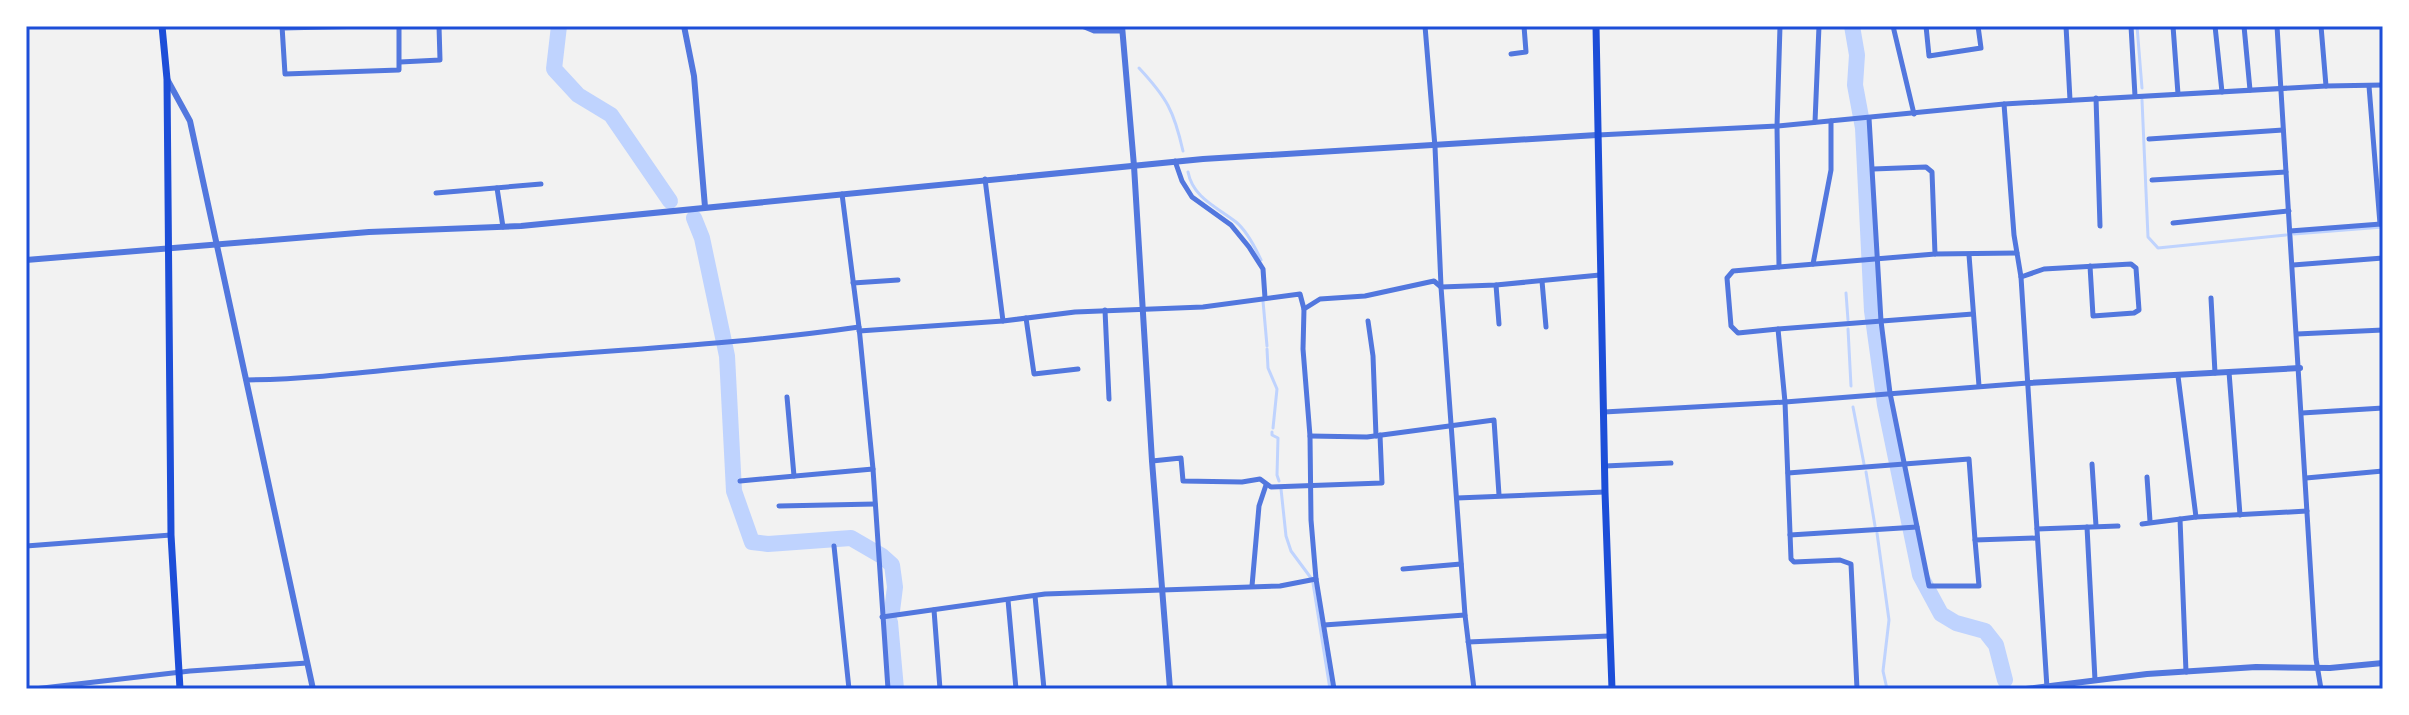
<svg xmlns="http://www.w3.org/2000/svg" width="2409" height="715" viewBox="0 0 2409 715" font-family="'Golos Text',sans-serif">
<rect width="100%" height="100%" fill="#f2f2f2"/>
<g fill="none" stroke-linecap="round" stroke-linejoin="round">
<g stroke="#bfd3fe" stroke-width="3">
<path d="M 2137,26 L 2142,88"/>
<path d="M 1139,68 C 1167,98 1174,111 1183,151"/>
<path d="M 2142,100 L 2148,237 L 2158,248 L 2286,235"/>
<path d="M 1188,172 C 1193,198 1217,207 1236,222 C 1247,231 1255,247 1261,260"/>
<path d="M 2294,234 L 2383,227"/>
<path d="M 1846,293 L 1848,320"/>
<path d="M 1263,301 L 1267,346"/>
<path d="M 1848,329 L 1851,386"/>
<path d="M 1267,349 L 1268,368 L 1277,389 L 1273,428"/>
<path d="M 1853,407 L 1864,464"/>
<path d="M 1272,432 L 1272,435 L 1278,438 L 1277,475 L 1279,481"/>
<path d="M 1866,472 L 1875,526"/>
<path d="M 1281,489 L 1286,536 L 1291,551 L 1311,578"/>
<path d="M 1877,533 L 1889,620 L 1883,671 L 1887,689"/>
<path d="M 1313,583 L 1330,689"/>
</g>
<g stroke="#bfd3fe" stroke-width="16">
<path d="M 559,26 L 554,69 L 578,95 L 611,115 L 670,201"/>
<path d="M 1852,26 L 1857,55 L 1855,85 L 1863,128 L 1872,311 L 1885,405 L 1920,575 L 1941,614 L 1956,623 L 1985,631 L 1996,645 L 2005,680"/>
<path d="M 694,218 L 702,238 L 727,356 L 734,491 L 752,542 L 768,544 L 851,538 L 882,556 L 892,565 L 895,587 L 892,611"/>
<path d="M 890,622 L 896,689"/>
</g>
<g stroke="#5277de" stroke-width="5">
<path d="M 282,26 L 285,74 L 399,70 L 399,26"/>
<path d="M 1082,26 L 1094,31 L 1122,31"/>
<path d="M 1425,26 L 1435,147 L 1441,286"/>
<path d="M 1780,26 L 1777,126 L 1779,267 L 1733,271 L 1727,278 L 1731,326 L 1738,333 L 1778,329 L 1785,402 L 2028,383"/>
<path d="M 1893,26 L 1914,114"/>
<path d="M 1926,26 L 1929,56 L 1981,48 L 1978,26"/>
<path d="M 2066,26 L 2070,100"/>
<path d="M 2131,26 L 2135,96"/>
<path d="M 2173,26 L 2178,94"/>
<path d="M 2215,26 L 2222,92"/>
<path d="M 2244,26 L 2250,90"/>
<path d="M 2277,26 L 2316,659 L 2321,689"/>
<path d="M 2321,26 L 2326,86"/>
<path d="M 283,28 L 369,26"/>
<path d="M 1511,54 L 1526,52 L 1524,26"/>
<path d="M 400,62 L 440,60 L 439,26"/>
<path d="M 2369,86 L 2380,224"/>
<path d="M 2096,98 L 2100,226"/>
<path d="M 2004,104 L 2014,235 L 2021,277 L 2047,688"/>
<path d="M 1869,118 L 1881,321 L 1890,393 L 1929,586 L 1979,586 L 1975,540 L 2037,538"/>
<path d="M 1815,122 L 1819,26"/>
<path d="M 1598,135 L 1777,126 L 2004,104 L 2326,86 L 2383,85"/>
<path d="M 2149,139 L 2283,130"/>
<path d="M 1175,161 L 1182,181 L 1192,197 L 1231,225 L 1249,247 L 1263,269 L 1265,298"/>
<path d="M 985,179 L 1003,321"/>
<path d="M 2152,180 L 2286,172"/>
<path d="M 497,188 L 503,227"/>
<path d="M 436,193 L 541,184"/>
<path d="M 842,194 L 859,327 L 873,469 L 888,689"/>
<path d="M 2173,223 L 2289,211"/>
<path d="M 2290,231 L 2381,224"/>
<path d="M 1935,254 L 2017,253"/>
<path d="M 1969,255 L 1979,386"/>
<path d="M 1813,264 L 1831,170 L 1831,121"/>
<path d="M 2293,265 L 2383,258"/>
<path d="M 1779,267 L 1935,254 L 1932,172 L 1926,167 L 1873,169"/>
<path d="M 2021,277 L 2044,269 L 2131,264 L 2136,268 L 2139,310 L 2134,313 L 2093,316 L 2090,266"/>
<path d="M 1542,281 L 1546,327"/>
<path d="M 853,283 L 898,280"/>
<path d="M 1496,285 L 1499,324"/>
<path d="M 2211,298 L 2215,373"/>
<path d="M 1105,310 L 1109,399"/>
<path d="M 1026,318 L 1034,374 L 1078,369"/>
<path d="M 1368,321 L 1373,356 L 1376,436"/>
<path d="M 1778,329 L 1973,314"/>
<path d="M 859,331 L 1003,321 L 1075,312 L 1203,307 L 1300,294 L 1304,309"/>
<path d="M 2297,334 L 2383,330"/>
<path d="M 2229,372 L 2240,515"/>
<path d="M 2178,376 L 2196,517"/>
<path d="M 246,380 C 326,379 404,367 483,361 C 609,350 734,345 859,327"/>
<path d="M 787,397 L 794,476"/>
<path d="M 1604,412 L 1785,402 L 1791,559 L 1794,562 L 1840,560 L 1851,564 L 1857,689"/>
<path d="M 2302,413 L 2383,408"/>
<path d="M 1310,436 L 1367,437 L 1494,420 L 1499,495"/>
<path d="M 1152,461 L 1181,458 L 1183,481 L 1242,482 L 1260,479 L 1271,487 L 1382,483 L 1380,435"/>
<path d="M 2092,464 L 2096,526"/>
<path d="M 1605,466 L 1671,463"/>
<path d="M 1788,473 L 1969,459 L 1975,540"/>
<path d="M 2147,477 L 2150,521"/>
<path d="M 2306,478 L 2383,471"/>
<path d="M 740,481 L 873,469"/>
<path d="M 1457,498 L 1605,492"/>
<path d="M 779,506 L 875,504"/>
<path d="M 2180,519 L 2186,672"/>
<path d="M 2142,524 L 2196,517 L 2307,511"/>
<path d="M 2087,527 L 2095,680"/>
<path d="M 2037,529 L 2118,526"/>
<path d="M 1790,535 L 1917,527"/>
<path d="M 26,546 L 171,535"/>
<path d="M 834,546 L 849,689"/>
<path d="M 1403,569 L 1461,564"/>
<path d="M 1252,586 L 1259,506 L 1266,485"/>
<path d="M 1035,596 L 1044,689"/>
<path d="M 1008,600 L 1016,689"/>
<path d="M 934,610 L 940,689"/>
<path d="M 882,617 L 1045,594 L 1280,586 L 1316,579"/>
<path d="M 1324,625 L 1465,615"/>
<path d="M 1468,642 L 1609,636"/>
<path d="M 34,689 L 190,671 L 307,663"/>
<path d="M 1334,689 L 1316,579 L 1311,520 L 1310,436 L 1303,349 L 1304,309 L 1320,299 L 1365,296 L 1434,281 L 1441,287"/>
<path d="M 1474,689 L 1465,615 L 1441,287 L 1496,285 L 1600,275"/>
</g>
<g stroke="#5277de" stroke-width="6">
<path d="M 684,26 L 694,76 L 705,207"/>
<path d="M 1122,26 L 1134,166 L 1152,461 L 1170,689"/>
<path d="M 167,79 L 190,121 L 313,689"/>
<path d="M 26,260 L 369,232 L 521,226 L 1203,159 L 1597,135"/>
<path d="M 2028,383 L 2300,368"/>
<path d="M 2026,689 L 2147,674 L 2256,667 L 2330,668 L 2383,663"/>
</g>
<path stroke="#1d4ed8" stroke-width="7" d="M 1596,26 L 1605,492 L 1612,689"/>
<path stroke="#1d4ed8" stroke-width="7" d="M 162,26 L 167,79 L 171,535 L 180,689"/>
</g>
<rect width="2409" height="715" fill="none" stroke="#ffffff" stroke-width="56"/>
<rect x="28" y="28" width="2353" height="659" fill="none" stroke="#1d4ed8" stroke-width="3"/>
</svg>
